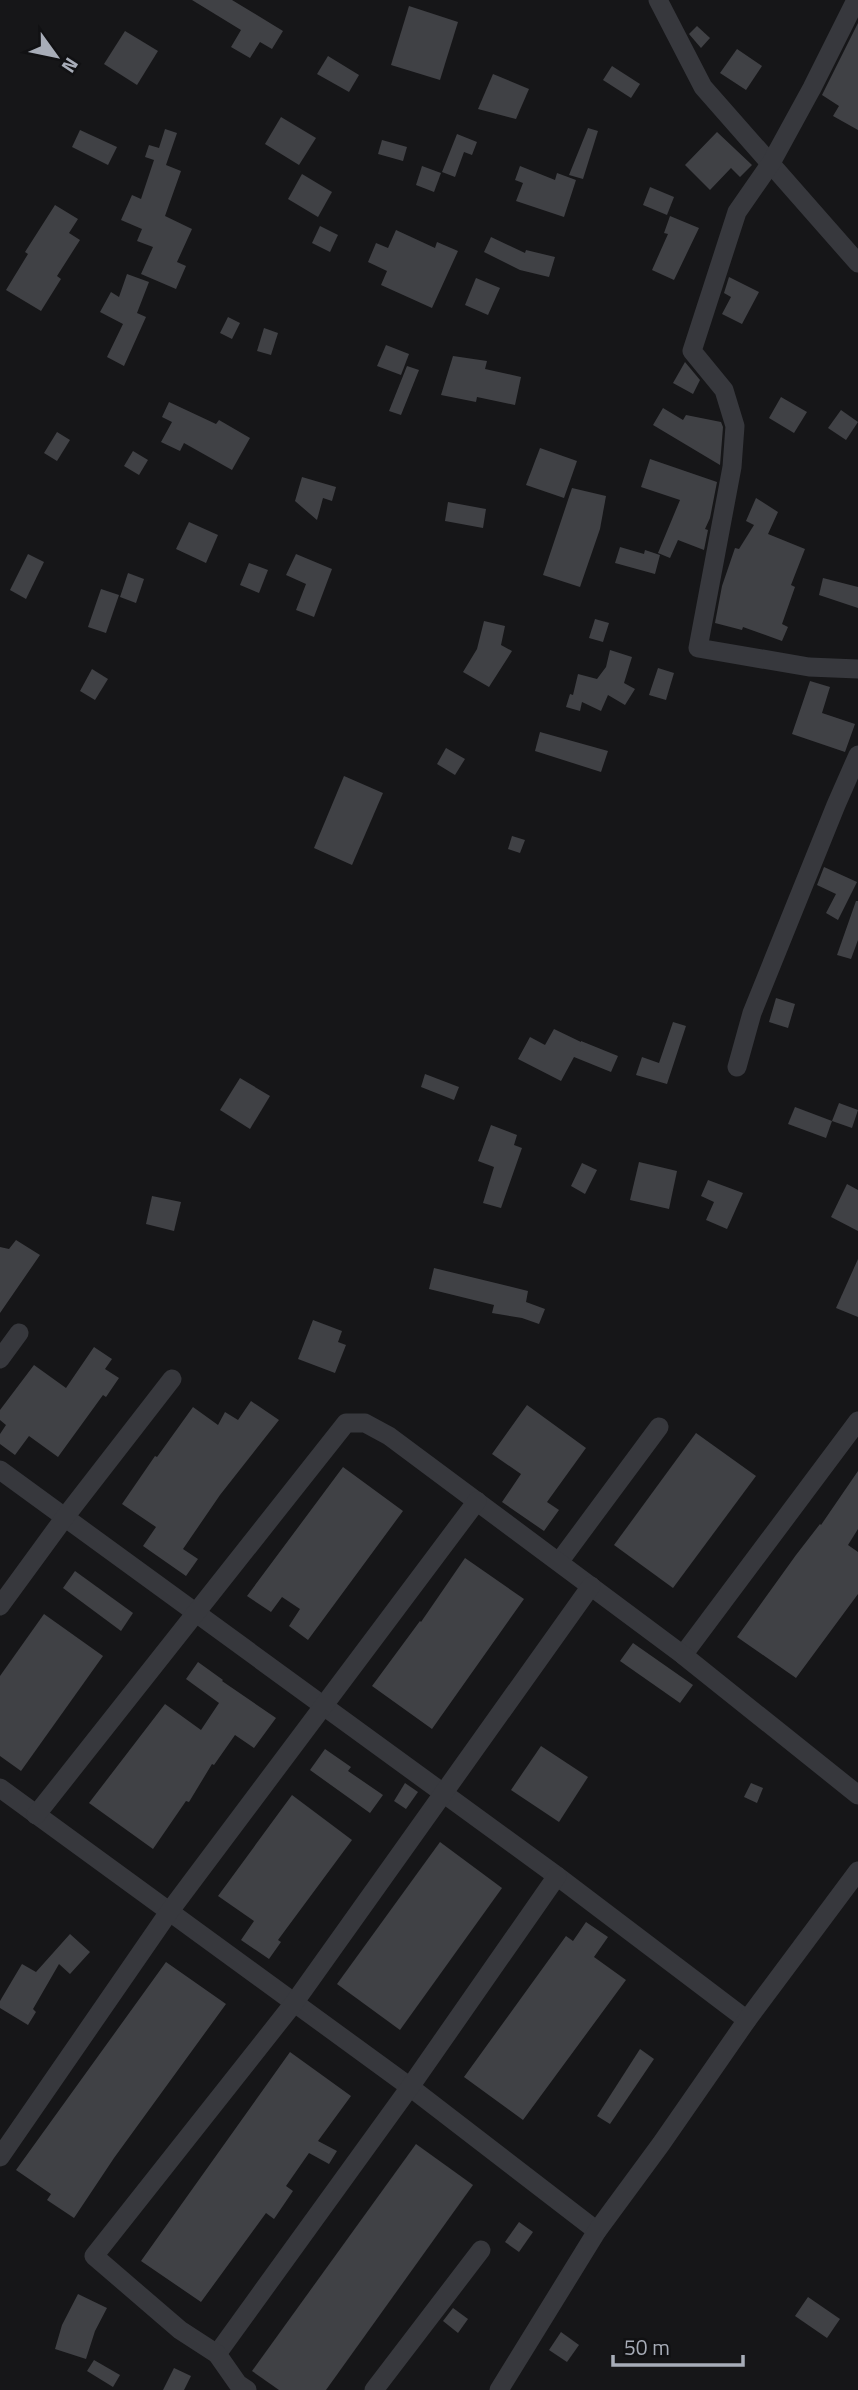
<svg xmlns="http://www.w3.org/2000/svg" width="858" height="2390" viewBox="0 0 858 2390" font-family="'Titillium Web',sans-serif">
<rect width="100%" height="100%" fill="#161618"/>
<g fill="#404145">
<path d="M 192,0 L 232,0 L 283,31 L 272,49 L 260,42 L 250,58 L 231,47 L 241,30 Z"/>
<path d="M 409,6 L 458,22 L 440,80 L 391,65 Z"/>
<path d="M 858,23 L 858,130 L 833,116 L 839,106 L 822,95 Z"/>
<path d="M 697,26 L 710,38 L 701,48 L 689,34 Z"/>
<path d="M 125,31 L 158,51 L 137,85 L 104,64 Z"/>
<path d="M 737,49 L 762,66 L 746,90 L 720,73 Z"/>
<path d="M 328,56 L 359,75 L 349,92 L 317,74 Z"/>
<path d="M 612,66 L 640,84 L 631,98 L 603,80 Z"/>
<path d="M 493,74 L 529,89 L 516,119 L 478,109 Z"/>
<path d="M 281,117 L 316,138 L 299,165 L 265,144 Z"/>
<path d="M 588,128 L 598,131 L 583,179 L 569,175 Z"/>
<path d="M 165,129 L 177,133 L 166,165 L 181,171 L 165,216 L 192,229 L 177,262 L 186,266 L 176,289 L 141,274 L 153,247 L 137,241 L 142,229 L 121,220 L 132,195 L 141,199 L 154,160 L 145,157 L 149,145 L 159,148 Z"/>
<path d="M 80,130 L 117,147 L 108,165 L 72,147 Z"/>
<path d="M 717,132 L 752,165 L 740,177 L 731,168 L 710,190 L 685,165 Z"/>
<path d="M 457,134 L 477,142 L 472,155 L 464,152 L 455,177 L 442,172 Z"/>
<path d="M 382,140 L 407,147 L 403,161 L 378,154 Z"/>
<path d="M 422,166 L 441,173 L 434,192 L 416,185 Z"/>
<path d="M 520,166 L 555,180 L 557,173 L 576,180 L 564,217 L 516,201 L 523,183 L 515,180 Z"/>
<path d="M 302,174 L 332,192 L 318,217 L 288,199 Z"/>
<path d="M 650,187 L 674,197 L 667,215 L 643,205 Z"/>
<path d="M 55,205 L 78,219 L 69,233 L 80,240 L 57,276 L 61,279 L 41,311 L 6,290 L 28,254 L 25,252 Z"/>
<path d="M 670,216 L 699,228 L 674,280 L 652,270 L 668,234 L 664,233 Z"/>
<path d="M 320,226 L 338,235 L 330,252 L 312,243 Z"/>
<path d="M 396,230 L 435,248 L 437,242 L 458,251 L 432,308 L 381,285 L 387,271 L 368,262 L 376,243 L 388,248 Z"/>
<path d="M 491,237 L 525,253 L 526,250 L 555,257 L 549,277 L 520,270 L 484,252 Z"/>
<path d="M 127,274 L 149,282 L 137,313 L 146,317 L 124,366 L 107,357 L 123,324 L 100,312 L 111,292 L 119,297 Z"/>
<path d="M 729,277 L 759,292 L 742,324 L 722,314 L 731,297 L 724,293 Z"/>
<path d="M 476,278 L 500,288 L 488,315 L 465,305 Z"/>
<path d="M 228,317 L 240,323 L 232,339 L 220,333 Z"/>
<path d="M 264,328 L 278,333 L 271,355 L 257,351 Z"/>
<path d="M 386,345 L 409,354 L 401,375 L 377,366 Z"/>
<path d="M 453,356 L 487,361 L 485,369 L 521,377 L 515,405 L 477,397 L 476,402 L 441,395 Z"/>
<path d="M 685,362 L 700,380 L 693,394 L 673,383 Z"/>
<path d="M 407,366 L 419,370 L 401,415 L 389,411 Z"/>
<path d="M 781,397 L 807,412 L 794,433 L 769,418 Z"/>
<path d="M 169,402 L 216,424 L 219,420 L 250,438 L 232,470 L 184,443 L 180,451 L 161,442 L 172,422 L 162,417 Z"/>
<path d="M 663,408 L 683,420 L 686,415 L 721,422 L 723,427 L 720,465 L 653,425 Z"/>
<path d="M 841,410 L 858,422 L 846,440 L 828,428 Z"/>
<path d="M 57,432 L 70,440 L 57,461 L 44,453 Z"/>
<path d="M 540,448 L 577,461 L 564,498 L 526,485 Z"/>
<path d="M 133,451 L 148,460 L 139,475 L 124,466 Z"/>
<path d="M 650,459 L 717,482 L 710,518 L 705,529 L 708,530 L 704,550 L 678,540 L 670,558 L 658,553 L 680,500 L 641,487 Z"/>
<path d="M 302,477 L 336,487 L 332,501 L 323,498 L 317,520 L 295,501 Z"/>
<path d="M 572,488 L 606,496 L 600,529 L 580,587 L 543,575 Z"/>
<path d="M 756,498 L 778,512 L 768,534 L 805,549 L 791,585 L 795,587 L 782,624 L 788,627 L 782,641 L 743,627 L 742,630 L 715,623 L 722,586 L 735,548 L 739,549 L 754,525 L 746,521 Z"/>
<path d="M 448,502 L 486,509 L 483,528 L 445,521 Z"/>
<path d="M 189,522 L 218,535 L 206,563 L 176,549 Z"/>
<path d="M 620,547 L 644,554 L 645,550 L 660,555 L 655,574 L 615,563 Z"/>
<path d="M 28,554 L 44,562 L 26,599 L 10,590 Z"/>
<path d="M 296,554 L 332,569 L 314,617 L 296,610 L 306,584 L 286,575 Z"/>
<path d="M 249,563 L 268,570 L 259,593 L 240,585 Z"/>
<path d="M 128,573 L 144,579 L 136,603 L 120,597 Z"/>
<path d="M 823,578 L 858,587 L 858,608 L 819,595 Z"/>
<path d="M 101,589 L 119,595 L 106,633 L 88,627 Z"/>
<path d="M 595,619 L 609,623 L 603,642 L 589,638 Z"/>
<path d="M 484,621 L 505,626 L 501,645 L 512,651 L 489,687 L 463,672 L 477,649 Z"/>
<path d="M 610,650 L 632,657 L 624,683 L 635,689 L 625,705 L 608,695 L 601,711 L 582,702 L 580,711 L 566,707 L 570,694 L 573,695 L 578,674 L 597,679 L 606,667 Z"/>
<path d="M 658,668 L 674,673 L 666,700 L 649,695 Z"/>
<path d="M 92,669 L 108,679 L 95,700 L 80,691 Z"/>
<path d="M 810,681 L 830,687 L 822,713 L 855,724 L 845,752 L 792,734 Z"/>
<path d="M 540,732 L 608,751 L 601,772 L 535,751 Z"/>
<path d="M 446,748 L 465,759 L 455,775 L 437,764 Z"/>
<path d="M 344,776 L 383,793 L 352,865 L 314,848 Z"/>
<path d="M 512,836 L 525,840 L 520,853 L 508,849 Z"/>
<path d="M 824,867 L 857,882 L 838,920 L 826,913 L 836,894 L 817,885 Z"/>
<path d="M 856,901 L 858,901 L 858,940 L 851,959 L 837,955 Z"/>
<path d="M 776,998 L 795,1004 L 788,1028 L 769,1022 Z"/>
<path d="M 673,1022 L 686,1026 L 667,1084 L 636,1075 L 642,1057 L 659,1063 Z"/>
<path d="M 554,1029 L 581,1042 L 581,1041 L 618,1056 L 611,1072 L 574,1057 L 561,1081 L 518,1059 L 530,1037 L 545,1045 Z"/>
<path d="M 425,1074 L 459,1087 L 454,1100 L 421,1087 Z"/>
<path d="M 240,1078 L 270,1096 L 250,1129 L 220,1110 Z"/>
<path d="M 839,1103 L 858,1110 L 852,1128 L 832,1121 Z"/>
<path d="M 795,1107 L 832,1121 L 826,1138 L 788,1124 Z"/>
<path d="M 491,1125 L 517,1135 L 514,1145 L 522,1148 L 501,1208 L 483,1203 L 494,1167 L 478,1161 Z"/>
<path d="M 639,1162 L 677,1171 L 669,1209 L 630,1200 Z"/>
<path d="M 582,1163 L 597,1170 L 585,1194 L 571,1186 Z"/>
<path d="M 708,1180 L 743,1193 L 727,1229 L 706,1220 L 714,1202 L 701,1196 Z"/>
<path d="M 847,1184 L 858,1190 L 858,1231 L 831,1217 Z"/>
<path d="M 152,1196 L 181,1202 L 174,1231 L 146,1224 Z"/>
<path d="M 16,1240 L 40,1255 L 0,1313 L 0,1247 L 9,1249 Z"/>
<path d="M 858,1259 L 858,1317 L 836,1308 Z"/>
<path d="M 434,1268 L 528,1291 L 526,1302 L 545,1309 L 539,1324 L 522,1318 L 492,1313 L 494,1305 L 429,1289 Z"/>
<path d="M 313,1320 L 342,1331 L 338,1342 L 346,1345 L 335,1373 L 298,1359 Z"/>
<path d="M 94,1347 L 112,1359 L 105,1369 L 119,1378 L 106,1397 L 103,1395 L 58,1457 L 29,1436 L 15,1455 L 0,1444 L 0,1434 L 6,1425 L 0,1420 L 0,1410 L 34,1365 L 66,1388 Z"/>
<path d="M 251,1401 L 279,1420 L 220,1495 L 183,1549 L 198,1559 L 186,1576 L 143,1546 L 156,1527 L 122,1504 L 155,1456 L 157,1457 L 193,1407 L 218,1425 L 225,1412 L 238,1420 Z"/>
<path d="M 527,1405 L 586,1448 L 547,1502 L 559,1510 L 544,1531 L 502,1502 L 521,1474 L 492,1454 Z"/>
<path d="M 696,1433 L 756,1476 L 673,1588 L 614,1545 Z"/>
<path d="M 343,1467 L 403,1511 L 308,1640 L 289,1626 L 300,1609 L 282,1597 L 271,1612 L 247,1596 Z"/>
<path d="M 858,1471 L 858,1529 L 848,1545 L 858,1552 L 858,1594 L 796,1678 L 737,1637 L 796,1555 L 820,1524 L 821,1525 Z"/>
<path d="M 465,1558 L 524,1599 L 432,1729 L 372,1686 L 420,1621 L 421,1622 Z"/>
<path d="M 75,1571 L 133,1613 L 121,1631 L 63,1588 Z"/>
<path d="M 44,1614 L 103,1656 L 21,1771 L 0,1756 L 0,1676 Z"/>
<path d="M 633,1643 L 693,1685 L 680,1703 L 620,1661 Z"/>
<path d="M 198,1662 L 223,1680 L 222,1681 L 276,1718 L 254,1748 L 235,1735 L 214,1765 L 212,1764 L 189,1802 L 186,1801 L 153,1849 L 89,1803 L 165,1704 L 201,1730 L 219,1703 L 186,1679 Z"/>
<path d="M 541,1746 L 588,1777 L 559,1822 L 511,1790 Z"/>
<path d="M 325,1749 L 351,1767 L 348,1771 L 383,1795 L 370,1813 L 310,1770 Z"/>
<path d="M 405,1783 L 418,1792 L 406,1809 L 394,1801 Z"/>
<path d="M 751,1783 L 763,1788 L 757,1803 L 744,1797 Z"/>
<path d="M 292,1795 L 352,1840 L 278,1940 L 281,1942 L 269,1959 L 241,1940 L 254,1921 L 218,1896 Z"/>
<path d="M 440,1842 L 502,1888 L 400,2030 L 337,1984 Z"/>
<path d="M 586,1922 L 608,1937 L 594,1957 L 626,1980 L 523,2120 L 464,2077 L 566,1936 L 573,1941 Z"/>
<path d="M 70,1934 L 90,1952 L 70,1974 L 59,1964 L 33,2009 L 36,2012 L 28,2025 L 0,2008 L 0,2001 L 22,1964 L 36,1972 Z"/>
<path d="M 166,1962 L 226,2004 L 114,2158 L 74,2218 L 47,2200 L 51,2194 L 16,2170 Z"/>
<path d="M 640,2049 L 654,2059 L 610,2124 L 597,2116 Z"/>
<path d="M 290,2052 L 351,2096 L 318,2141 L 337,2151 L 329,2164 L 309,2153 L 286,2186 L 293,2191 L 274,2219 L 266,2213 L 201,2302 L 141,2261 Z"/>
<path d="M 416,2144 L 473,2185 L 326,2390 L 279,2390 L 252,2371 Z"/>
<path d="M 519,2222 L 533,2232 L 519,2252 L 505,2242 Z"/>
<path d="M 78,2294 L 107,2308 L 95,2331 L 86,2359 L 55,2349 L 62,2325 Z"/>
<path d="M 808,2297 L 840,2319 L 827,2338 L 795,2316 Z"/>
<path d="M 453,2308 L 468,2319 L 458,2333 L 443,2321 Z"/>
<path d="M 561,2332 L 579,2345 L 567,2362 L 549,2350 Z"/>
<path d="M 94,2360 L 120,2375 L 113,2387 L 87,2371 Z"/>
<path d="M 174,2368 L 191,2376 L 184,2390 L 163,2390 Z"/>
</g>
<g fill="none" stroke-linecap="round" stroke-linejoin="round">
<g stroke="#37383d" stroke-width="19">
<path d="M 658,0 L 703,87 L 858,263"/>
<path d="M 856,0 L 812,88 L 771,163 L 737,212 L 692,351 L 724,390 L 735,426 L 732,467 L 698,648 L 809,667 L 858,669"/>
<path d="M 737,1067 L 752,1013 L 836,805 L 858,755"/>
<path d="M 0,1359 L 19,1333"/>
<path d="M 0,1470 L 557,1876 L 747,2020"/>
<path d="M 559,1562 L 659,1427"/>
<path d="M 0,1606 L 65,1517 L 172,1379"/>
<path d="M 683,1655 L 858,1421"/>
<path d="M 0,1788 L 410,2087 L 597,2231"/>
<path d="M 36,1815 L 346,1423 L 365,1423 L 389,1436 L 683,1655 L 858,1795"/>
<path d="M 0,2157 L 169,1912 L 477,1501"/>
<path d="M 217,2354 L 410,2087 L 557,1876"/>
<path d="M 247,2390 L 238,2384 L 217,2354 L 180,2330 L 94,2256 L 294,2003 L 591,1586"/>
<path d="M 374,2390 L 481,2250"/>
<path d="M 499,2390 L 597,2231 L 661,2144 L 747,2020 L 858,1871"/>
</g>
</g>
<g transform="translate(56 56) rotate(123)" stroke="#111113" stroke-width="5" paint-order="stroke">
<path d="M0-5L12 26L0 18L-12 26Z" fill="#a8adb8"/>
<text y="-10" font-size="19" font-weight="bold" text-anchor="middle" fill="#a8adb8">N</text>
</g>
<path d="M613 2355v10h130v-10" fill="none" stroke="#a8adb8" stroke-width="3.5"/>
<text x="624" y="2355" font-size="21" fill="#a8adb8" stroke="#111113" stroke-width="5" paint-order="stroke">50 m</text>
</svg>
